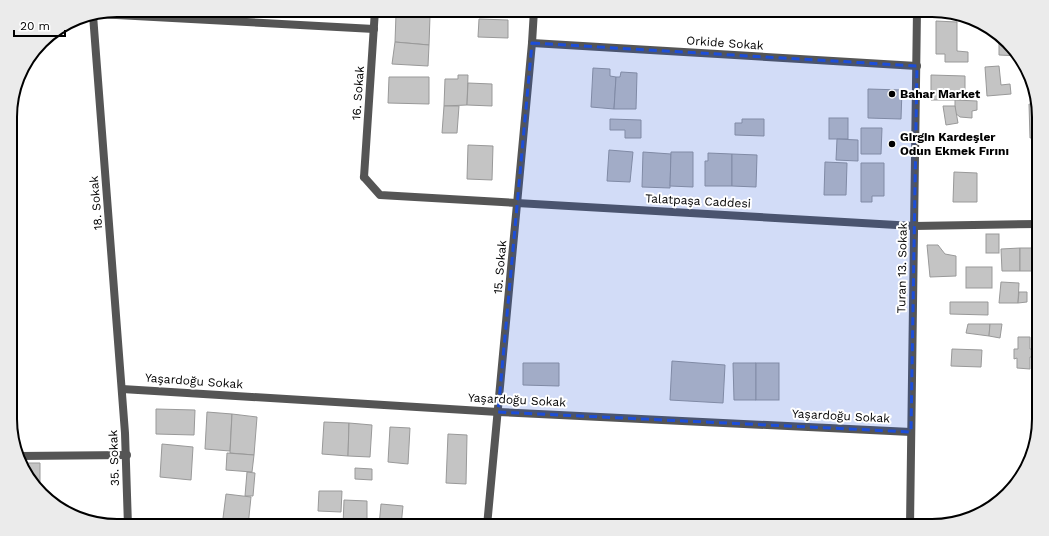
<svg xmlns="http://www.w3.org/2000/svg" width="1049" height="536" viewBox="0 0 1049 536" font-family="'Work Sans',sans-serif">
<rect width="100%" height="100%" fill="#fff"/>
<g fill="#c4c4c4" stroke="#999">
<path d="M 396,14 L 430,16 L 429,45 L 395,42 Z"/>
<path d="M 479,19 L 508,20 L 508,38 L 478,37 Z"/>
<path d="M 936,21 L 957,22 L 957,51 L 968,52 L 968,62 L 945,62 L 945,54 L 936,54 Z"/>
<path d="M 999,39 L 1019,56 L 999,55 Z"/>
<path d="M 395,42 L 429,45 L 428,66 L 392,64 Z"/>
<path d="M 999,66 L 1001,85 L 1010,84 L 1011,94 L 987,96 L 985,67 Z"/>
<path d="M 593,68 L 610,69 L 610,76 L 616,77 L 614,109 L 591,107 Z"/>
<path d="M 621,72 L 637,73 L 636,109 L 614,109 L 616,77 L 620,77 Z"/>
<path d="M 458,75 L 468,75 L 467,105 L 444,106 L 445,79 L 458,79 Z"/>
<path d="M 931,75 L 965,76 L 965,100 L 931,100 Z"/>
<path d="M 1028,76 L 1034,93 L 1029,93 Z"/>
<path d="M 389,77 L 429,77 L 429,104 L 388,103 Z"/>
<path d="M 468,83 L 492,84 L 492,106 L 467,105 Z"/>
<path d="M 868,89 L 902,90 L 901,119 L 868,118 Z"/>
<path d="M 955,100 L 977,101 L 977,110 L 972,111 L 972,118 L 960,117 L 955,113 Z"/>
<path d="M 1029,104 L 1038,104 L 1038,137 L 1030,138 Z"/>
<path d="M 444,106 L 459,106 L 457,133 L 442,133 Z"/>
<path d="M 943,106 L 955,106 L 958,123 L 946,125 Z"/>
<rect x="829" y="118" width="19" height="21"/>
<path d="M 610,119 L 641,120 L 641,138 L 625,138 L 625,130 L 610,130 Z"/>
<path d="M 742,119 L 764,119 L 764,136 L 735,135 L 735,123 L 742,123 Z"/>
<path d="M 861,128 L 882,128 L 881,154 L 861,154 Z"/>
<path d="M 837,139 L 858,140 L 858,161 L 836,160 Z"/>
<path d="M 468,145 L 493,146 L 492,180 L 467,179 Z"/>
<path d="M 1035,149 L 1038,149 L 1038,180 L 1035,181 Z"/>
<path d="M 609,150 L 633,152 L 630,182 L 607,181 Z"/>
<path d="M 643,152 L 671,154 L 670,188 L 642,187 Z"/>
<path d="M 671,152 L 693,152 L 693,187 L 670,186 Z"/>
<path d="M 708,153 L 732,154 L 732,186 L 705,186 L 705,161 L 708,161 Z"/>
<path d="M 732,154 L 757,155 L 756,187 L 732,186 Z"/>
<path d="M 825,162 L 847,163 L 846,195 L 824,195 Z"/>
<path d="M 861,163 L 884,163 L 884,196 L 872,196 L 872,202 L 861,202 Z"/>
<path d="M 954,172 L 977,173 L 977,202 L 953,202 Z"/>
<rect x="986" y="234" width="13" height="19"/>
<path d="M 927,245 L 938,245 L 945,254 L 956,256 L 956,276 L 930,277 Z"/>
<path d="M 1020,248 L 1020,271 L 1002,271 L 1001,249 Z"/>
<path d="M 1020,248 L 1036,248 L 1037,271 L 1020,271 Z"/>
<rect x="966" y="267" width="26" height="21"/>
<path d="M 1001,282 L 1019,283 L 1018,303 L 999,303 Z"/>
<rect x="1036" y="291" width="3" height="13"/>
<path d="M 1019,292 L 1027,292 L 1027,302 L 1018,303 Z"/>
<path d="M 950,302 L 988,302 L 988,315 L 950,314 Z"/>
<path d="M 968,324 L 990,324 L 989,336 L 966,333 Z"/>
<path d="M 990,324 L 1002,324 L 1000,338 L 989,336 Z"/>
<path d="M 1018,337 L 1030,337 L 1030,349 L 1034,349 L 1034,357 L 1030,357 L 1030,369 L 1017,368 L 1017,358 L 1014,359 L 1014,349 L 1018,349 Z"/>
<path d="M 1039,345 L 1039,380 L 1034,380 L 1034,364 L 1039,364 Z"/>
<path d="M 952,349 L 982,350 L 981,367 L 951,366 Z"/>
<path d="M 672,361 L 725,365 L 723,403 L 670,400 Z"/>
<path d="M 523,363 L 559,363 L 559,386 L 523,385 Z"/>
<path d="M 733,363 L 756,363 L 756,400 L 734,400 Z"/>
<rect x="756" y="363" width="23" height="37"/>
<path d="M 156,409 L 195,410 L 194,435 L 156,434 Z"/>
<path d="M 207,412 L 232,414 L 230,451 L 205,449 Z"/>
<path d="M 232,414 L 257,417 L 254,455 L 230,453 Z"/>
<path d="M 324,422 L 349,423 L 348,456 L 322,454 Z"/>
<path d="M 349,423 L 372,425 L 370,457 L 348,456 Z"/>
<path d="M 390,427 L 410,428 L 408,464 L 388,462 Z"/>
<path d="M 448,434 L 467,435 L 466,484 L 446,483 Z"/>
<path d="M 162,444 L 193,447 L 191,480 L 160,477 Z"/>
<path d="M 227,453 L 254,455 L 252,472 L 226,470 Z"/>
<path d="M 23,463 L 40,463 L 40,489 L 28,478 Z"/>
<path d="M 355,468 L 372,469 L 372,480 L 355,479 Z"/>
<path d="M 247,472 L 255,473 L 253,496 L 245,496 Z"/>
<path d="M 319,491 L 342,491 L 341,512 L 318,511 Z"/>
<path d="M 226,494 L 251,497 L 248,526 L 222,526 Z"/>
<path d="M 344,500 L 367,501 L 367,526 L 343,526 Z"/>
<path d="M 381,504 L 403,506 L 401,526 L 379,526 Z"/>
<path d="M 80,517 L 97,517 L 97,521 Z"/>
</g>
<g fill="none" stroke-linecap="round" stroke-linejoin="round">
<g stroke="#555" stroke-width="8">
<path d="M 98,14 L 374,29"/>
<path d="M 93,15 L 125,433 L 128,526"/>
<path d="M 532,43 L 917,66"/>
<path d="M 364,177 L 375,10"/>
<path d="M 122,389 L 498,412 L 911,432"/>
<path d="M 20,456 L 127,455"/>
<path d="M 487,526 L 532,43 L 534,10"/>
<path d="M 910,526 L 917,10"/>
</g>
<path stroke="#555" stroke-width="8" d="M 364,177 L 380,195 L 914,226 L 1038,224"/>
</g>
<path fill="#1d4ed8" fill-opacity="0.2" stroke="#1d4ed8" stroke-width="3" stroke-dasharray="8 5" stroke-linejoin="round" d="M 532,43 L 917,66 L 911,432 L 498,412 Z"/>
<g fill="#000" stroke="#fff" stroke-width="1.5">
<circle cx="892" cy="94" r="4"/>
<circle cx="892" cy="144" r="4"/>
</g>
<g text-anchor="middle" stroke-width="4" stroke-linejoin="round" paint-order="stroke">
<g font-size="12" fill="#000" stroke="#fff">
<text transform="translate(725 43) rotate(4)" y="4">Orkide Sokak</text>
<text transform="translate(358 93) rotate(-86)" y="4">16. Sokak</text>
<text transform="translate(698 201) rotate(3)" y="4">Talatpaşa Caddesi</text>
<text transform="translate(96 203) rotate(-95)" y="4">18. Sokak</text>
<text transform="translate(500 267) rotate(-85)" y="4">15. Sokak</text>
<text transform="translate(902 268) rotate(-89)" y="4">Turan 13. Sokak</text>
<text transform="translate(194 381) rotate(4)" y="4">Yaşardoğu Sokak</text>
<text transform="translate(517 400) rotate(3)" y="4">Yaşardoğu Sokak</text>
<text transform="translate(841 416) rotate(3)" y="4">Yaşardoğu Sokak</text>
<text transform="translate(114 458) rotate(-92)" y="4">35. Sokak</text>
</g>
<g font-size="12" font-weight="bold" fill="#000" stroke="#fff" text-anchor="start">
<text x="900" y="98">Bahar Market</text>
<text x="900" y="141">Girgin Kardeşler<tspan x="900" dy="14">Odun Ekmek Fırını</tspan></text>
</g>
</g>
<path d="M0 0H1049V536H0ZM117 17H932A100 100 0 0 1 1032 117V419A100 100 0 0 1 932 519H117A100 100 0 0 1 17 419V117A100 100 0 0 1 117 17Z" fill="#ebebeb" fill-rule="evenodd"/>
<path fill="none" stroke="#000" stroke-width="2" d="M117 17H932A100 100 0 0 1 1032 117V419A100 100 0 0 1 932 519H117A100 100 0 0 1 17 419V117A100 100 0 0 1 117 17Z"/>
<path d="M14 30v6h51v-6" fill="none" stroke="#000000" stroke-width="2"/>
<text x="20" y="30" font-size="12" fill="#000000" stroke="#ffffff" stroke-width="3" paint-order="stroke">20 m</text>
</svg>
